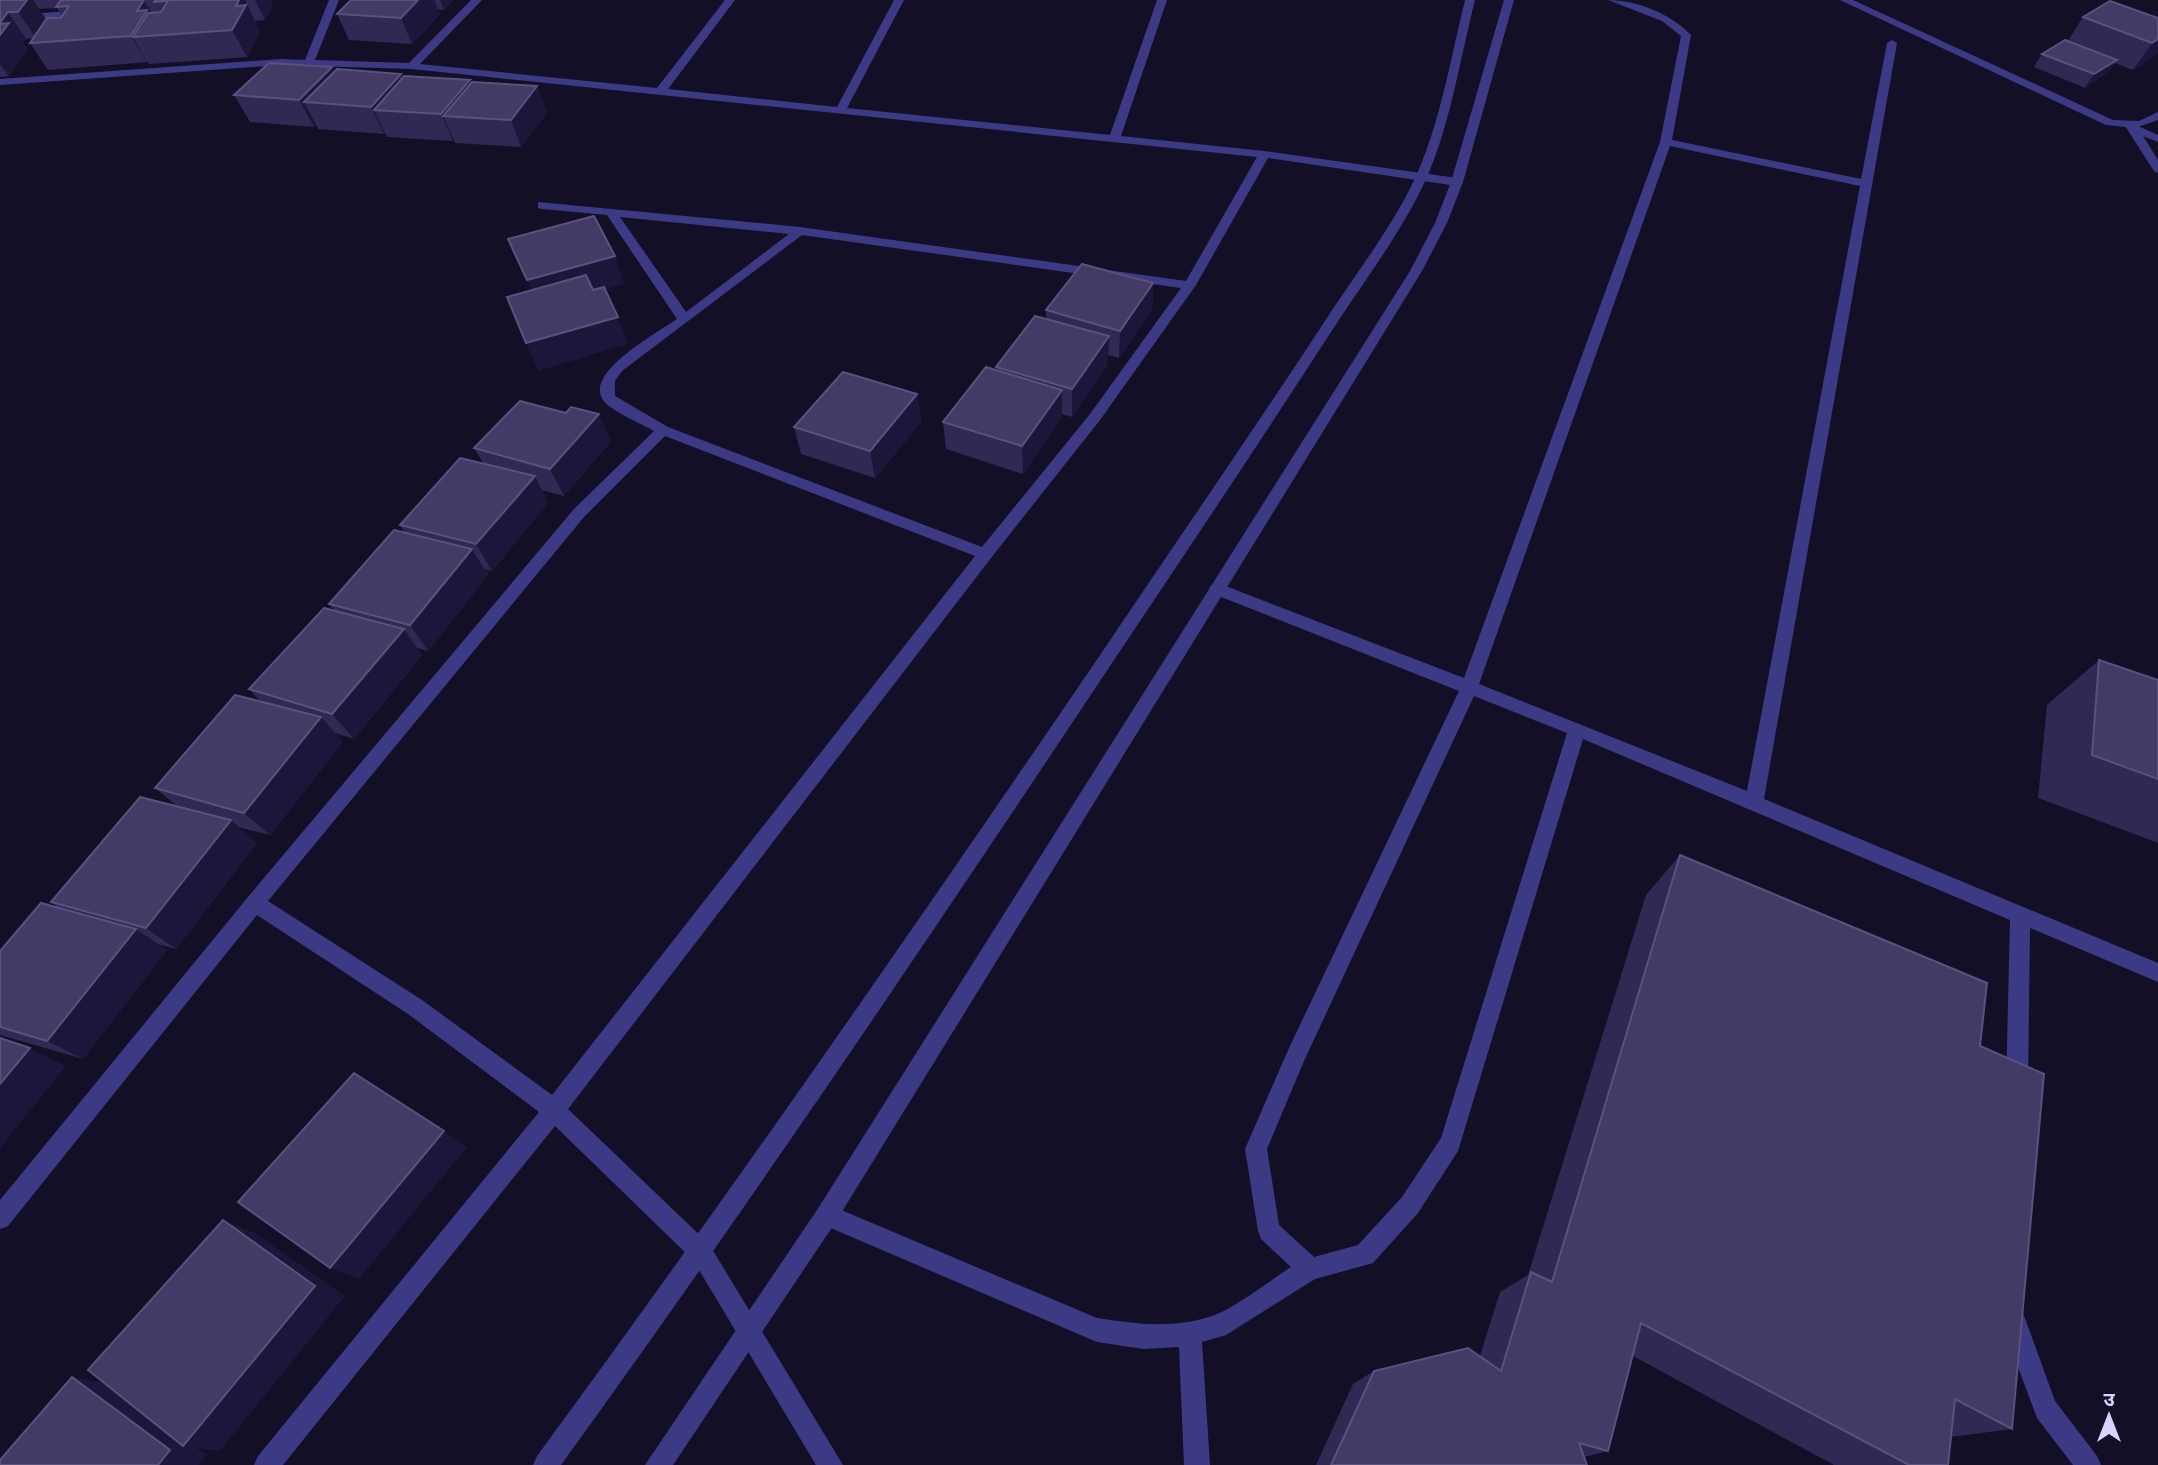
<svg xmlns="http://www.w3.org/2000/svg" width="2158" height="1465" viewBox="0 0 2158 1465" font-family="'Roboto Condensed','Noto Sans Devanagari',sans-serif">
<rect width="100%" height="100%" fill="#130f26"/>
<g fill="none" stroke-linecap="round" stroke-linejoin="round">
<g fill="#3d3a85" fill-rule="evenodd">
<path d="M 1608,0 C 1637,0 1671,14 1691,35 L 1672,140 L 1861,179 L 1887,43 L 1892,40 L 1897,43 L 1764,799 L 2158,963 L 2158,982 L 2030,928 L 2028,1087 L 2024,1094 L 2017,1097 L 2010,1094 L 2006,1087 L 2010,920 L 1583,739 L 1458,1151 L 1418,1213 L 1373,1263 L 1315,1279 L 1226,1335 L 1202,1342 L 1210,1465 L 1184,1465 L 1179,1347 L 1143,1349 L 1097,1342 L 819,1223 L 816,1215 L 819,1207 L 827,1204 L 1097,1318 C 1135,1324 1174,1329 1212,1316 C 1232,1310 1271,1280 1291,1267 L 1261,1239 L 1258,1231 L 1245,1149 L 1289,1048 L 1459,691 L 1211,593 L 1209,589 L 1211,585 L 1223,585 L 1464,678 L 1660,142 L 1681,36 L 1662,21 ZM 1670,146 L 1860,186 L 1747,791 L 1479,684 ZM 1474,696 L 1567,733 L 1441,1138 L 1402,1197 L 1358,1245 L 1314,1257 L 1279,1225 L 1267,1149 L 1304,1061 Z"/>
<path d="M 2014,1306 L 2022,1310 L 2055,1401 L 2097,1456 L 2101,1465 L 2073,1465 L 2037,1418 L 2002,1324 L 2006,1310 Z"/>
</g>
<g fill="#3d3a85" fill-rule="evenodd">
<path d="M 329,0 L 339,0 L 315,60 L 409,63 L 471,0 L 482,0 L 420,64 L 657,88 L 725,0 L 735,0 L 668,89 L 837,107 L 894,0 L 904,0 L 847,108 L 1110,135 L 1157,0 L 1167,0 L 1121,136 L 1264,151 L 1457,178 L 1463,182 L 1457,186 L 1268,158 L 1196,285 L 1100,420 L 991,558 L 568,1109 L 709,1244 L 843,1465 L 816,1465 L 693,1260 L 555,1126 L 283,1465 L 254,1465 L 258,1456 L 539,1112 L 408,1014 L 257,915 L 8,1226 L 0,1229 L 0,1200 L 248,897 L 574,509 L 654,431 C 642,424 609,410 603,400 C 584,372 659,332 677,319 L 607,215 L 542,209 L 538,208 L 538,202 L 800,227 L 1186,281 L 1257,157 L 412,69 L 281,65 L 0,85 L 0,79 L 281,59 L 305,60 ZM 620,217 L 789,234 L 686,312 ZM 802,235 L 1181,288 L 1090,414 L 982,547 L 668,427 L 615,396 L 615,381 L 622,371 ZM 665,436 L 975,556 L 552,1095 L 422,1000 L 268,901 L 584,517 Z"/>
<path d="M 84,10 L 88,11 L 88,15 L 0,22 L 0,16 Z"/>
<path d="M 2131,123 L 2158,135 L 2158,142 L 2143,136 L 2158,160 L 2158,173 L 2154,171 L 2125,126 Z"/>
</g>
<g fill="#3d3a85" fill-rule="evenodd">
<path d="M 1465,0 L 1475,0 C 1461,55 1450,125 1427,177 C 1404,229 1362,284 1331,332 C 1260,442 1187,551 1114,660 C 934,931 752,1201 561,1465 L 533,1465 L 537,1456 C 728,1196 912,931 1094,664 C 1170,551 1248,438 1323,324 C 1353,277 1393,227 1416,176 C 1440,123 1451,57 1465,0 Z"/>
<path d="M 1504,0 L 1514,0 L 1463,182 L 1447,223 L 1422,271 L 835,1223 L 673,1465 L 645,1465 L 819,1207 L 1410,271 L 1435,223 L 1451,182 Z"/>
<path d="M 1840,0 L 1853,0 L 2113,120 L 2139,121 L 2158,112 L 2158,120 L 2135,128 L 2106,125 Z"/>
</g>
</g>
<g fill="#312854" fill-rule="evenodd">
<path d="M 0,0 L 270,0 L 273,5 L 265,20 L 256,21 L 255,22 L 260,31 L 247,57 L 149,64 L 148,62 L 48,70 L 30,43 L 33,38 L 26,39 L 23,43 L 28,49 L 9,76 L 0,77 ZM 57,8 L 62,16 L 61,18 L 46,20 L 39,9 Z"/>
<path d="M 351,0 L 453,0 L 444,10 L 438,9 L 440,14 L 412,44 L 349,40 L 337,14 Z"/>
<path d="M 2083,17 L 2158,18 L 2158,53 L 2133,70 L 2115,63 L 2107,73 L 2085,88 L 2034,67 L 2042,54 L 2068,41 Z"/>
<path d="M 335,72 L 471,83 L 537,86 L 547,113 L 521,147 L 455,143 L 454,140 L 453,141 L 387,137 L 385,133 L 384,134 L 318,129 L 316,124 L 314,127 L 250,122 L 234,95 Z"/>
<path d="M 1153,283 L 1152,310 L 1119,358 L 1108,355 L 1108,364 L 1072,417 L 1062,414 L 1062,417 L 1023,474 L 946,449 L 943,422 L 996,370 L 996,367 L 1046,319 L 1046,310 Z"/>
<path d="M 917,394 L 921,422 L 875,478 L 801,454 L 794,427 Z"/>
<path d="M 611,441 L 564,496 L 542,490 L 548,503 L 492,571 L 485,569 L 488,575 L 428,651 L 417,648 L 422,655 L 354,739 L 335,733 L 343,742 L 270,835 L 238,827 L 257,843 L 176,949 L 158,944 L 167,950 L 83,1059 L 0,1035 L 0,951 L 60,909 L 51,902 L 177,806 L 155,788 L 261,702 L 249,689 L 334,611 L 329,604 L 405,533 L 400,525 L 483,463 L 474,448 Z"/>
<path d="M 2099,660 L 2158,680 L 2158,843 L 2038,798 L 2047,705 Z"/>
<path d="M 1680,855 L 1980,1046 L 2012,1429 L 1951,1437 L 1948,1465 L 1834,1465 L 1633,1356 L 1608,1451 L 1584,1457 L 1587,1465 L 1316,1465 L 1353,1384 L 1374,1371 L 1480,1356 L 1500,1292 L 1528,1275 L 1646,895 Z"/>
</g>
<g fill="#1d163a">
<path d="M 27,0 L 33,0 L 48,22 L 36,38 L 18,12 Z"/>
<path d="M 144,0 L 160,26 L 133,37 L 147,62 L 131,36 L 137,11 Z"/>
<path d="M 239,0 L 245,0 L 260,31 L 247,57 L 232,30 L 236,6 Z"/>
<path d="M 255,0 L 270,0 L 273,5 L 265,20 Z"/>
<path d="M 418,0 L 434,0 L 440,14 L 412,44 L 401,18 Z"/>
<path d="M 440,0 L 453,0 L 444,10 Z"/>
<path d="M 8,12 L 26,39 L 23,43 L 28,49 L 9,76 L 0,64 L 0,24 Z"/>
<path d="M 2158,39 L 2158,53 L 2133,70 L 2152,43 Z"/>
<path d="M 2117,60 L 2107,73 L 2085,88 L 2094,74 Z"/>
<path d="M 332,67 L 345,94 L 304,102 L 316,124 L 314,127 L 299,100 Z"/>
<path d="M 401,74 L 414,101 L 374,110 L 385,133 L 384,134 L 371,107 Z"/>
<path d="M 470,80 L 481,107 L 443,116 L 454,140 L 453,141 L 441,114 Z"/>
<path d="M 537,86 L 547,113 L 521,147 L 511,120 Z"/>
<path d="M 615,256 L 624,284 L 539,308 L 527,280 Z"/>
<path d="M 1153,283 L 1152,310 L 1119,358 L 1120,331 Z"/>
<path d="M 618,317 L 628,344 L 538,371 L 526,343 Z"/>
<path d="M 1109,336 L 1108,364 L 1072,417 L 1072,389 Z"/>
<path d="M 1062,390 L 1062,417 L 1023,474 L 1022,446 Z"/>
<path d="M 917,394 L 921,422 L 875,478 L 870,451 Z"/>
<path d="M 599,414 L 611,441 L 564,496 L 550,469 Z"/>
<path d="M 535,476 L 548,503 L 492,571 L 476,544 Z"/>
<path d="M 472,549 L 488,575 L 428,651 L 410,625 Z"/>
<path d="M 404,629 L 422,655 L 354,739 L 332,714 Z"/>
<path d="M 321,717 L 343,742 L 270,835 L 244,813 Z"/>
<path d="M 231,820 L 257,843 L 176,949 L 146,928 Z"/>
<path d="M 136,929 L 167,950 L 83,1059 L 47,1041 Z"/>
<path d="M 30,1048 L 66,1066 L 0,1148 L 0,1084 Z"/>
<path d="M 444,1131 L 467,1147 L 359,1279 L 330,1268 Z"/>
<path d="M 223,1220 L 255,1233 L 345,1296 L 220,1451 L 197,1448 L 207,1455 L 199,1465 L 158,1465 L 72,1377 L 112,1384 Z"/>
</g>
<g fill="#433a66" stroke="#5a527e" stroke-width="2">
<path d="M 0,0 L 27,0 L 18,12 L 8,12 L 0,23 Z"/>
<path d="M 61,0 L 144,0 L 137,11 L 147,10 L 131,36 L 30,43 L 47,18 L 61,18 L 69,6 L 56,7 Z"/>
<path d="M 155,0 L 239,0 L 236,6 L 246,5 L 232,30 L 133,37 L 148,13 L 161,12 L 168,1 L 154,2 Z"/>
<path d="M 351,0 L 418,0 L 401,18 L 337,14 Z"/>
<path d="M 2110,1 L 2158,18 L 2158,39 L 2152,43 L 2083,17 Z"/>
<path d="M 9,23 L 0,35 L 0,24 Z"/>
<path d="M 2065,40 L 2117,60 L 2094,74 L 2042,54 Z"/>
<path d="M 269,63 L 332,67 L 299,100 L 234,95 Z"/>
<path d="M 337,69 L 401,74 L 371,107 L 304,102 Z"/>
<path d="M 404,76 L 470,80 L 441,114 L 374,110 Z"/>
<path d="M 472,82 L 537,86 L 511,120 L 443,116 Z"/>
<path d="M 594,216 L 615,256 L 527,280 L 508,239 Z"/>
<path d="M 1082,264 L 1153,283 L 1120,331 L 1046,310 Z"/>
<path d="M 586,275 L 593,290 L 604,287 L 618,317 L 526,343 L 507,297 Z"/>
<path d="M 1035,316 L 1109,336 L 1072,389 L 996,367 Z"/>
<path d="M 986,367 L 1062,390 L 1022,446 L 943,422 Z"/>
<path d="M 843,372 L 917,394 L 870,451 L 794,427 Z"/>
<path d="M 520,401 L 566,413 L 571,407 L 599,414 L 550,469 L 474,448 Z"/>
<path d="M 460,458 L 535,476 L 476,544 L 400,525 Z"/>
<path d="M 394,530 L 472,549 L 410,625 L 329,604 Z"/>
<path d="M 324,608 L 404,629 L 332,714 L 249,689 Z"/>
<path d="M 2099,660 L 2158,680 L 2158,779 L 2092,755 Z"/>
<path d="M 235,695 L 321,717 L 244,813 L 155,788 Z"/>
<path d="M 140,797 L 231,820 L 146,928 L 51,902 Z"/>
<path d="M 1680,855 L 1987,983 L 1980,1046 L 2044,1074 L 2012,1429 L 1955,1399 L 1948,1465 L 1909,1465 L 1641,1323 L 1608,1451 L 1579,1443 L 1587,1465 L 1331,1465 L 1374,1371 L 1468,1348 L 1501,1371 L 1531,1272 L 1552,1282 Z"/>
<path d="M 41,903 L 136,929 L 47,1041 L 0,1027 L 0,951 Z"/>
<path d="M 0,1038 L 30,1048 L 0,1084 Z"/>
<path d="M 354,1073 L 444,1131 L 330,1268 L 238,1202 Z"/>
<path d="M 223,1220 L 315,1286 L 183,1446 L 88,1370 Z"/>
<path d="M 72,1377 L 170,1450 L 158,1465 L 0,1465 L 0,1460 Z"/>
</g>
<g transform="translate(2109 1416)" stroke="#130f26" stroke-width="5" paint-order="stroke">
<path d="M0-5L12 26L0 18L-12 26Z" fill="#d9d4ff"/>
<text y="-10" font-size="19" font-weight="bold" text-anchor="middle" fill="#d9d4ff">उ</text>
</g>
</svg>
